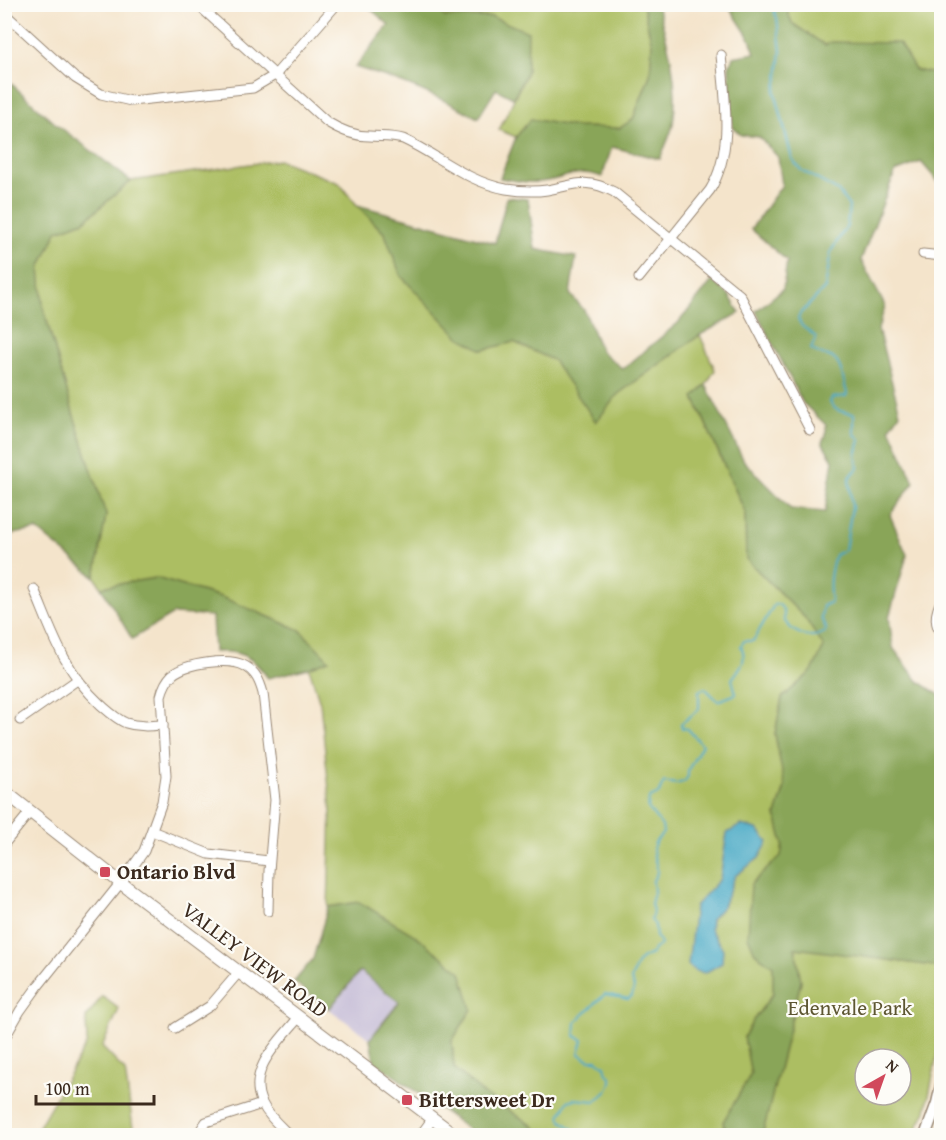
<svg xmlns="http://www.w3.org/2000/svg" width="946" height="1140" viewBox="0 0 946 1140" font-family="'Gentium Book Plus',serif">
<rect width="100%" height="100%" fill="#fdfcf7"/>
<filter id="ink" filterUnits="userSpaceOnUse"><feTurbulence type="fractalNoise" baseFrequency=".0167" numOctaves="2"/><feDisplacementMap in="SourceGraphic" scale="12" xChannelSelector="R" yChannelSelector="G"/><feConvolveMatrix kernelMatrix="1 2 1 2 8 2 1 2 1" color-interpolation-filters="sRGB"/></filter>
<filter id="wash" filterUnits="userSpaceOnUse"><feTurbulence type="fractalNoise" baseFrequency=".008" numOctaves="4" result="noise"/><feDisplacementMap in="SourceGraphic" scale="24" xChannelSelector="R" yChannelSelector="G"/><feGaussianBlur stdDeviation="1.35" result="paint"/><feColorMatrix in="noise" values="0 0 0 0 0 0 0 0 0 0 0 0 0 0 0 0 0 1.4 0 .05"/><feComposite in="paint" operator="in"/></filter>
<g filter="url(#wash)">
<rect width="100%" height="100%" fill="#f4e4cb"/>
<path fill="#c8bfd8" d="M 360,970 L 399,1002 L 370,1039 L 329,1009 Z"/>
<g fill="#acbe62" stroke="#747440" stroke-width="1.5" fill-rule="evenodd">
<path d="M 436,5 L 643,5 L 652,44 L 650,75 L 633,119 L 620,128 L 575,127 L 531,119 L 516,137 L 499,130 L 527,72 L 492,17 L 444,17 Z"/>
<path d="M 785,5 L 941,5 L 941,73 L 936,74 L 915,70 L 825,45 L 792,23 Z"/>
<path d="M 279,160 L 339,183 L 357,205 L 385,234 L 401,276 L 482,350 L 514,342 L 553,360 L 596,421 L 618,394 L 700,335 L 715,370 L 706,385 L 694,398 L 745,512 L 746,559 L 805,618 L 824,647 L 812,671 L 782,698 L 775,734 L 785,787 L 776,815 L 783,844 L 781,856 L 751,884 L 755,953 L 773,966 L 773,994 L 754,1019 L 744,1037 L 751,1074 L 723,1122 L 727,1135 L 542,1135 L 532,1125 L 485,1095 L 454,1068 L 452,1041 L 472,1009 L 359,902 L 328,907 L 331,809 L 320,703 L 309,668 L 328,660 L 300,630 L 221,597 L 156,578 L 101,587 L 95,577 L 106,515 L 73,413 L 43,307 L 40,268 L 57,231 L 84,221 L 131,181 ZM 727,833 L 759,858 L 735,876 L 723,906 L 711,919 L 710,929 L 694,927 L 695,906 L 720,880 Z"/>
<path d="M 795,947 L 941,967 L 941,1035 L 926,1111 L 914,1135 L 762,1136 L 801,982 ZM 865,1059 L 901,1059 L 901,1095 L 865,1095 Z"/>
<path d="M 102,996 L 119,1009 L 102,1047 L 125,1071 L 134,1135 L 34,1135 L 87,1043 L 86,1018 Z"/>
</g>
<g fill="#89a558" stroke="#62683b" stroke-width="1.5">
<path d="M 366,5 L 436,5 L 445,17 L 492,17 L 528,32 L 527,72 L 513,98 L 496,89 L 478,118 C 439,96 398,80 355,67 L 389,25 Z"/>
<path d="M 643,5 L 657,5 C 668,43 680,83 673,124 C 671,135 664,148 660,159 L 612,147 L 602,177 C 582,168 567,177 547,181 C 531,184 516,181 500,178 L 516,137 L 531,119 L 575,127 L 620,128 L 633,119 L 650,75 L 652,44 Z"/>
<path d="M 728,5 L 785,5 L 792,23 L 825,45 L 830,42 L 899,43 L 915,70 L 936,74 L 942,73 L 941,185 L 921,162 L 895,172 L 861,260 L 885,306 L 878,329 L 900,413 L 890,428 L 914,482 L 890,515 L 907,555 L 889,617 L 893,648 L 918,681 L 941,696 L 941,967 L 795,948 L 801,981 L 762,1136 L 727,1135 L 723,1122 L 751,1074 L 744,1037 L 754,1019 L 773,994 L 773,966 L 755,953 L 748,936 L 751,884 L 781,856 L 783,844 L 776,815 L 785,787 L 775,734 L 782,698 L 812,671 L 824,647 L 805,618 L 746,559 L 745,512 L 694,397 L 706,385 L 744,461 L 791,509 L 825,512 L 833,460 L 822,442 L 826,435 L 826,425 L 803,403 L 756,311 L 783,289 L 787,261 L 751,229 L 782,185 L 778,157 L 759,137 L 741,135 L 732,126 L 729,67 L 733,57 L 755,53 L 750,39 Z"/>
<path d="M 5,78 L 56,124 L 131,181 L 84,221 L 57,231 L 40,268 L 43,307 L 73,413 L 106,515 L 95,577 L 37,530 L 12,534 L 5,541 Z"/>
<path d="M 507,197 L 528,199 L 535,249 L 576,257 L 570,294 L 584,310 L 601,351 L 623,369 L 678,323 L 712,281 L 729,295 L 740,313 L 700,335 L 618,394 L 596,422 L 553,360 L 514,342 L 482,350 L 459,337 L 401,276 L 385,234 L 357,205 L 495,243 Z"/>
<path d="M 156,578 L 221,597 L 300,630 L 329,660 L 309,668 L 268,678 C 253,656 240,650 214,652 L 212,616 L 173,614 L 132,639 L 101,587 Z"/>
<path d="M 359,902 L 416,936 L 461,972 L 472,1009 L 452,1041 L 454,1068 L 485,1095 L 532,1125 L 542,1135 L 476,1135 L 374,1061 L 370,1039 L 399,1002 L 360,971 L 329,1009 L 294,982 L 313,959 L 328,907 Z"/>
</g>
<path fill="#45a7c4" stroke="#406871" stroke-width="1.5" d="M 741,825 L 757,829 L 768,842 L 759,858 L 735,876 L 723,906 L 711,919 L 710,929 L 723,949 L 722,963 L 705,973 L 695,971 L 688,965 L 695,906 L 720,879 L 727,833 Z"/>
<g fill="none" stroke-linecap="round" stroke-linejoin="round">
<path stroke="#45a7c4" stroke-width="2" d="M 582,1136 L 562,1121 L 560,1116 L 568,1101 L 575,1099 L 595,1101 C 604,1094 612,1089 611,1077 L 607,1074 L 605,1066 L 597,1060 L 590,1060 L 579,1054 L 583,1040 L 575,1036 L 576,1022 L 605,994 L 628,999 L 632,996 L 634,987 L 631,980 C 637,964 636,960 652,954 L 654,949 L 661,945 L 660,941 L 656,937 L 655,925 L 651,920 L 653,911 L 651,904 L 654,892 L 653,880 C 664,868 649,858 654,845 C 655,841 660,837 663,833 L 662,826 L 648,808 L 649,798 C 665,793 657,791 664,782 L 677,784 L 685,781 L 688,776 L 688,770 L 702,745 L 688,729 L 682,728 L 681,724 L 699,709 L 699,691 L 705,688 L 718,701 L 736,694 L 732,679 C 740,668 748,660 741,646 L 744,641 L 753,641 L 774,605 L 778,604 C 784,608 785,613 784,620 C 793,634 811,641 825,632 L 826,629 L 821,618 L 823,606 L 831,602 C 828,584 830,572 835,555 L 845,550 L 852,507 L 849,478 L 858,468 L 856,455 L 860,440 L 854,433 L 854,414 C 844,412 835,412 830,402 L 832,398 L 846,396 L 847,393 C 843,381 842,359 828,356 C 821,354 818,354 811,349 L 816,337 L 802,326 L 798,319 L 800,314 L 825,288 L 831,251 L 847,226 L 849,206 L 838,191 L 801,170 L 792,159 L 775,91 L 778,78 L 781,51 L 777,18 L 771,4"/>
</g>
</g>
<g filter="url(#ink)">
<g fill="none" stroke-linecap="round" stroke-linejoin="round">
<defs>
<g id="minor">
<path d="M 197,4 L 327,122 C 340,130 353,136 369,136 C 381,137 391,136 403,139 C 438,155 467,182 506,189 C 519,191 534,192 547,190 C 576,185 586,177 614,192 L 740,295 L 810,430"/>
<path d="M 4,13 L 75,78 L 101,94 L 131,101 L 253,88 L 275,75 L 337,4"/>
<path d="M 923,254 L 942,256"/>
<path d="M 639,278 L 710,190 C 734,151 725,99 721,55"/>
<path d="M 34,589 C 53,634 63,669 100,704 C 108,711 116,719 126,723 C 138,727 150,726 163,725"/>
<path d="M 942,600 C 935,612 934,624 942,635"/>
<path d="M 20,720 L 77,680"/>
<path d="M 152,831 L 209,854 L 269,861"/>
<path d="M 4,844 L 30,812"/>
<path d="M 175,1028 L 210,1006 L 239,972"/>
<path d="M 4,1039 L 20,1011 L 38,986 L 126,876 L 144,851 L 162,802 L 166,776 L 161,696 C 163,688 166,681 172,675 C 186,663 229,657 245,666 C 256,672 260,682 263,693 L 275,800 L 269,871 L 268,911"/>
<path d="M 198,1134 L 206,1122 L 262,1104"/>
<path d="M 290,1136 C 280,1126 268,1116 262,1103 C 246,1070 280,1041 299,1017"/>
<path d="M 420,1136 L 433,1118"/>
</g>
<path id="tertiary" d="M 925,1136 L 937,1103 L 942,1081"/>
<path id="secondary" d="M 4,791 L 121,883 L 456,1136"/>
</defs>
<use href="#minor" stroke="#988774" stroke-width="11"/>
<use href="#tertiary" stroke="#988774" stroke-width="13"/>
<use href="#secondary" stroke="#988774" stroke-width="14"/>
<use href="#minor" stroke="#fff" stroke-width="9"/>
<use href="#tertiary" stroke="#fff" stroke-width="10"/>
<use href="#secondary" stroke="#fff" stroke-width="12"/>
</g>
</g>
<g fill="#d1495b" stroke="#fdfcf7" stroke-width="2">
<rect x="99" y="866" width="12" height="12" rx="3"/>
<rect x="401" y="1094" width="12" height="12" rx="3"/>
</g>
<g text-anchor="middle" stroke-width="4.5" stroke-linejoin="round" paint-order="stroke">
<g font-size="21" font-weight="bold" fill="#3b2a1e" stroke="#fdfcf7" text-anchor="start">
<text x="117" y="879">Ontario Blvd</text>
<text x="419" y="1107">Bittersweet Dr</text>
</g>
<g font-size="21" fill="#3b2a1e" stroke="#fdfcf7">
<text transform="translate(255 960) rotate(37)" y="7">VALLEY VIEW ROAD</text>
</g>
<g font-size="21" fill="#5d5632" stroke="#fdfcf7">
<text x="850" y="1015">Edenvale Park</text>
</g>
</g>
<rect width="946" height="1140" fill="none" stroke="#fdfcf7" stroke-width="24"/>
<g transform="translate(883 1077) rotate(40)"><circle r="28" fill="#fdfcf7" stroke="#afa8a0" stroke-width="1.5"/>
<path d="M0-4.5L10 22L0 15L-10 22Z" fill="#d1495b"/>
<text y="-9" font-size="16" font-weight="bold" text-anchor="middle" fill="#3b2a1e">N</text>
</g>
<path d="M36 1095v9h118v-9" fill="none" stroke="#3b2a1e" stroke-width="3"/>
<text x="45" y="1095" font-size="18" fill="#3b2a1e" stroke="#fdfcf7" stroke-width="4.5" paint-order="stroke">100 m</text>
</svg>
